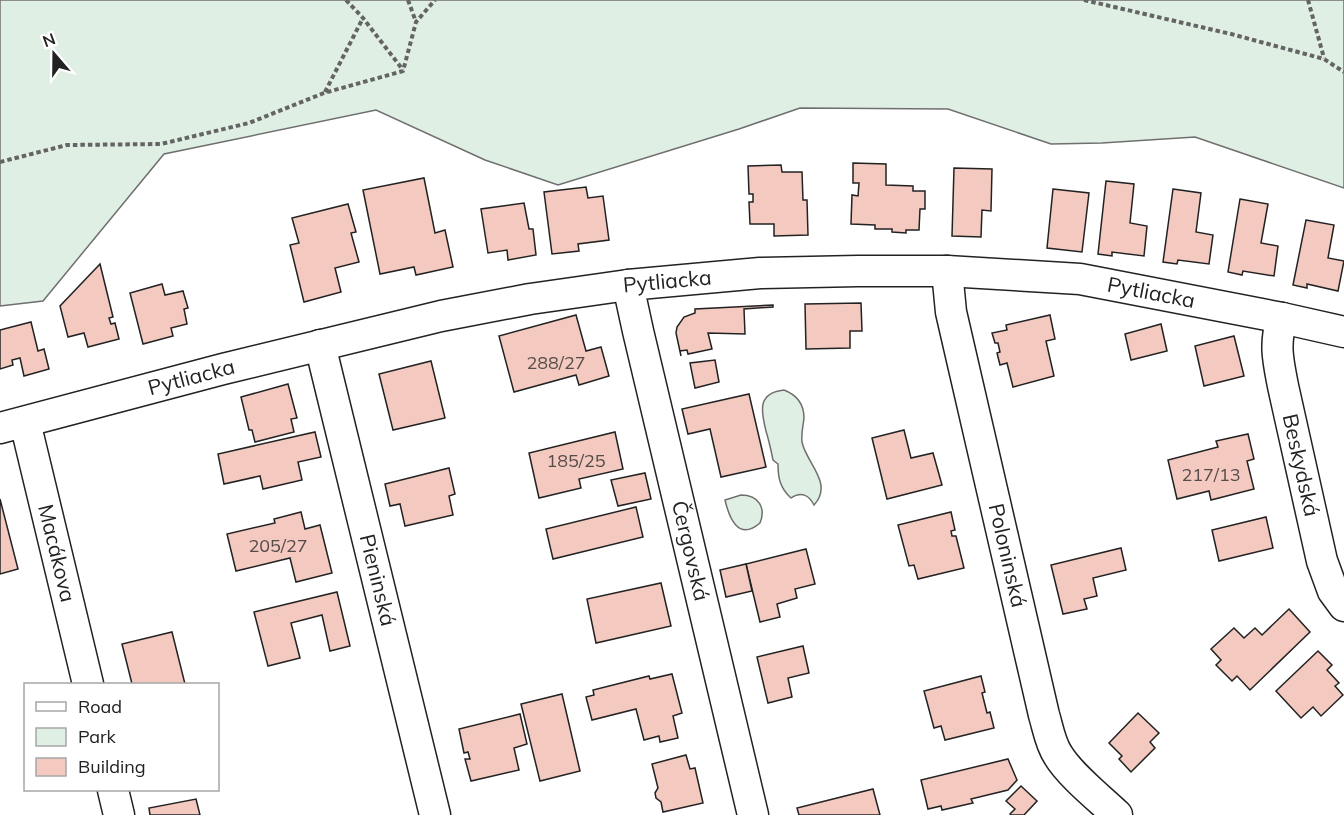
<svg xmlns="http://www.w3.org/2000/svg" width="1344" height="815" viewBox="0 0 1344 815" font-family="Mulish,sans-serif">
<rect width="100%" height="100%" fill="#fff"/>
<g fill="#e0efe3" stroke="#6f6f6f" stroke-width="1.5">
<path d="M 0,0 L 1344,0 L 1344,188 L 1195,137 L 1102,143 L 1051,144 L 948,109 L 800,108 L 739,129 L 558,185 L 485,160 L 376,110 L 164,154 L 43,301 L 0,306 Z"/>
<path d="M 784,390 C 797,395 804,404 804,418 C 803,427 801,433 802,442 C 806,463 834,483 814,505 C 809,495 801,491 791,498 C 780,488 778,478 778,464 L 773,460 C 771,450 769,441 766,431 C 761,411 757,393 784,390 Z"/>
<path d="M 741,495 C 759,495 766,508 760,523 C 738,542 729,517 725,500 Z"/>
</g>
<g fill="#f3c9c0" stroke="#222" stroke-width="1.5">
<path d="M 853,163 L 886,164 L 886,185 L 913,186 L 913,191 L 925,191 L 925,209 L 920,209 L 919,230 L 906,230 L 906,233 L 892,232 L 892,229 L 875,229 L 875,225 L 851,224 L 852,195 L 858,196 L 859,183 L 853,183 Z"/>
<path d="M 781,165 L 782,172 L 802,172 L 803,200 L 807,200 L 808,235 L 774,236 L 774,224 L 750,224 L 749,202 L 753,202 L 753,194 L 749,194 L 748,166 Z"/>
<path d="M 954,168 L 992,169 L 991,211 L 982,210 L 981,237 L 952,236 Z"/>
<path d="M 424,178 L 435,233 L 445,230 L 453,267 L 416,275 L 414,267 L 380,274 L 363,190 Z"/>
<path d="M 1106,181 L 1134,184 L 1130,223 L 1147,226 L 1144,256 L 1112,252 L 1112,256 L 1098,254 Z"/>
<path d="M 586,187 L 588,198 L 603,196 L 609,240 L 578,244 L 579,251 L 552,254 L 544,192 Z"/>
<path d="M 1053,189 L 1089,193 L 1082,252 L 1047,248 Z"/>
<path d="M 1173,189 L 1201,193 L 1196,232 L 1213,235 L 1209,264 L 1178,260 L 1177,264 L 1163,262 Z"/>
<path d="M 1240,199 L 1268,204 L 1261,243 L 1278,246 L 1274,276 L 1243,271 L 1242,275 L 1228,272 Z"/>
<path d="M 524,203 L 529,229 L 533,229 L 536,255 L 508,260 L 507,250 L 488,253 L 481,209 Z"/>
<path d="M 348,204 L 356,232 L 351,233 L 359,262 L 335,268 L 341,292 L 304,302 L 290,245 L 299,243 L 292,218 Z"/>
<path d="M 1306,220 L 1334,225 L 1328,258 L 1344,261 L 1338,291 L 1307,284 L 1307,288 L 1293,285 Z"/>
<path d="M 100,264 L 113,317 L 109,318 L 111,324 L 115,323 L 119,339 L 88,347 L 84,333 L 68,337 L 60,306 Z"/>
<path d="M 162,284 L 165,295 L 183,291 L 188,308 L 184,309 L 187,324 L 171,328 L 173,336 L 143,344 L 130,293 Z"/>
<path d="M 861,303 L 862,331 L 850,331 L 850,348 L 806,349 L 805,304 Z"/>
<path d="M 773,305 L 773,307 L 744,309 L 745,334 L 708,333 L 712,349 L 688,354 L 687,350 L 680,351 L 681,356 L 676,333 L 677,327 L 684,317 L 695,313 L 695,309 Z"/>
<path d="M 576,315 L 586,351 L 601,347 L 609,376 L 579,385 L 576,375 L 514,392 L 499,336 Z"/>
<path d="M 1050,315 L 1055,339 L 1046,341 L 1054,376 L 1013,387 L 1007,363 L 1000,365 L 997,353 L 1000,352 L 998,343 L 995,343 L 992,333 L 1007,330 L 1006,325 Z"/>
<path d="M 31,322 L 38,351 L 44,349 L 49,369 L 24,376 L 20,358 L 12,360 L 13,365 L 0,369 L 0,330 Z"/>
<path d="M 1161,324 L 1167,351 L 1131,360 L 1125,334 Z"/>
<path d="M 1234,336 L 1244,376 L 1204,386 L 1195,346 Z"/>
<path d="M 715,360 L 719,382 L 695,388 L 690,363 Z"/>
<path d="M 431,361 L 445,418 L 393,430 L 379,374 Z"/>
<path d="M 288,384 L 297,418 L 291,419 L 294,432 L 255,442 L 252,430 L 249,430 L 241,397 Z"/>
<path d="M 749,394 L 766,467 L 721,477 L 710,429 L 688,434 L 682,409 Z"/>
<path d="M 904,430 L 911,458 L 933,453 L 942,485 L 887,499 L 872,438 Z"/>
<path d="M 315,432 L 321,457 L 298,462 L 302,480 L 263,489 L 260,476 L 224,484 L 218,454 Z"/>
<path d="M 615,432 L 623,469 L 579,479 L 581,488 L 539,498 L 529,453 Z"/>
<path d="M 1248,434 L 1254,459 L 1247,461 L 1254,489 L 1211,500 L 1209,491 L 1177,499 L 1168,460 L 1218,447 L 1216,441 Z"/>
<path d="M 449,468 L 455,494 L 449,496 L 453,515 L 405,526 L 400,504 L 390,506 L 385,484 Z"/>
<path d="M 645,473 L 651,499 L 618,506 L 611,480 Z"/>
<path d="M 0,499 L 18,569 L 0,574 Z"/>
<path d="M 636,507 L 643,537 L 553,559 L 546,529 Z"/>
<path d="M 301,512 L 305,529 L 320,525 L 332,573 L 296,582 L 290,558 L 236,571 L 227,534 L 275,523 L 274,519 Z"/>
<path d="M 951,512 L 955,530 L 951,531 L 952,536 L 956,536 L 964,568 L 918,579 L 914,565 L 909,566 L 898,525 Z"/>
<path d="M 1266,517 L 1273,548 L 1219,561 L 1212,530 Z"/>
<path d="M 1121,548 L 1126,570 L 1093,578 L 1097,596 L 1084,599 L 1087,609 L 1063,614 L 1051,565 Z"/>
<path d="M 806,549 L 815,584 L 795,589 L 797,598 L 777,604 L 780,617 L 760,622 L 746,564 Z"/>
<path d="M 746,564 L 752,591 L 726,597 L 720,570 Z"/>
<path d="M 661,583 L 671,626 L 596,643 L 587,599 Z"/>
<path d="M 337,592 L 350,646 L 330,651 L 322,615 L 291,623 L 300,658 L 268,666 L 254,612 Z"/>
<path d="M 1289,609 L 1310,632 L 1250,690 L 1237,676 L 1232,681 L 1216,665 L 1221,660 L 1211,649 L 1234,628 L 1244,638 L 1255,628 L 1262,635 Z"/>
<path d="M 172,632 L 185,684 L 132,684 L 122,644 Z"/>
<path d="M 803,646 L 809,673 L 788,678 L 792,697 L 768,703 L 757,657 Z"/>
<path d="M 1318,651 L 1332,665 L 1327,670 L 1339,683 L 1335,686 L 1343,695 L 1321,716 L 1313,707 L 1301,718 L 1276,691 Z"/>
<path d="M 672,674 L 682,713 L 673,716 L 678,738 L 660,742 L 659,736 L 644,740 L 636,709 L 592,720 L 586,697 L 594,695 L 593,690 L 649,676 L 650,679 Z"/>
<path d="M 981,676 L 985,692 L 982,693 L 987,713 L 990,712 L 994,728 L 945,740 L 941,726 L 934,728 L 924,691 Z"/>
<path d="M 562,694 L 580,771 L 540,781 L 521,704 Z"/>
<path d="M 1138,713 L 1159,733 L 1150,742 L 1155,748 L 1131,772 L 1119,759 L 1122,756 L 1109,743 Z"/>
<path d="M 520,714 L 527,744 L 514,748 L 519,770 L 471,781 L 465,759 L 470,759 L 468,752 L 464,753 L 459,729 Z"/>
<path d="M 686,755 L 690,769 L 695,768 L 703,803 L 663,812 L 661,802 L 656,798 L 655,793 L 658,788 L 652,764 Z"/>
<path d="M 1008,759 L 1017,780 L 1008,790 L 971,799 L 973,803 L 942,810 L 941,806 L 928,809 L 921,780 Z"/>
<path d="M 1021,786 L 1037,801 L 1024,815 L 1011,815 L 1010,814 L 1015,809 L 1006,801 Z"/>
<path d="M 873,789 L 880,815 L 799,815 L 797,808 Z"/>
<path d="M 196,799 L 200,815 L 150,815 L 149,808 Z"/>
</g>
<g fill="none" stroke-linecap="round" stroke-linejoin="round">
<defs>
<g id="minor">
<path id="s1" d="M 947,271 L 951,312 L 1044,715 C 1048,728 1050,743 1058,755 C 1070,775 1099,798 1117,815"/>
<path id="s2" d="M 628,285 L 638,331 L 753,815"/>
<path id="s3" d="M 1282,318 C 1274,345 1278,360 1283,386 L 1322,561 L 1333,591 L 1344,606"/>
<path id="s4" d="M 320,345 L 435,815"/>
<path id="s5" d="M 25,422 L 88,684"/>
<path id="s6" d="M 0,428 L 223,369 L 441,316 L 530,299 L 628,285 L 760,273 L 858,271 L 947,271 L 1080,279 L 1282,318 L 1344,332"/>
<path d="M 113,790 L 119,815"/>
</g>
</defs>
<use href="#minor" stroke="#222" stroke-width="33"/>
<g stroke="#646464" stroke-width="4" stroke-dasharray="4.5 3" stroke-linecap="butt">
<path d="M 346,0 L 363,18 L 403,70"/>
<path d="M 408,0 L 416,22"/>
<path d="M 1084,0 L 1231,34 L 1324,59 L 1344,72"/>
<path d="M 1308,0 L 1324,58"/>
<path d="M 325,92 L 363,18"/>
<path d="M 0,162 L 67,145 L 161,144 L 249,123 L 324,93 L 403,71 L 416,22 L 435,0"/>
</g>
<use href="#minor" stroke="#fff" stroke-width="30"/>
</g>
<g text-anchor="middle" stroke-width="4.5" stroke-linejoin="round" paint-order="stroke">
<g font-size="18" fill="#564c4a">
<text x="556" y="369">288/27</text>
<text x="576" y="467">185/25</text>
<text x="1211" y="481">217/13</text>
<text x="278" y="552">205/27</text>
</g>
<g font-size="21" fill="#222" stroke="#fff">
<text dy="7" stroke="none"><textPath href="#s6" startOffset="684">Pytliacka</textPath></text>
<text dy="7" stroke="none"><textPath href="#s6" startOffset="1170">Pytliacka</textPath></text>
<text dy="7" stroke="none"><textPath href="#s6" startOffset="198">Pytliacka</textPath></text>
<text dy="7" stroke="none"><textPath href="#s3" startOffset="150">Beskydská</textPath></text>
<text dy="7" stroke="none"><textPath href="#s2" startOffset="273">Čergovská</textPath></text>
<text dy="7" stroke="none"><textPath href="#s5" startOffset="135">Macákova</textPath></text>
<text dy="7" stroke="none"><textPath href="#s1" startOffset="291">Poloninská</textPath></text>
<text dy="7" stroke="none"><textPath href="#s4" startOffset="242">Pieninská</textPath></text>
</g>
</g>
<rect x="24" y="683" width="195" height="108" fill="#ffffff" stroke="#a7a7a7" stroke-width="1.5"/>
<rect x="36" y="702" width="30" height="9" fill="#ffffff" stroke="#a7a7a7" stroke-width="1.5"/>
<text x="78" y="713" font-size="18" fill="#222222">Road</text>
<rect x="36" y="728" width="30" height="18" fill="#e0efe3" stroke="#a7a7a7" stroke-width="1.5"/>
<text x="78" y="743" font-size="18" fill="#222222">Park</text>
<rect x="36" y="758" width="30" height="18" fill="#f3c9c0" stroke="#a7a7a7" stroke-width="1.5"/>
<text x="78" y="773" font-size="18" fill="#222222">Building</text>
<g transform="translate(54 54) rotate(340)" stroke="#ffffff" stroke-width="4.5" paint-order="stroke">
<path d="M0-4.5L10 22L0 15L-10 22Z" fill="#222222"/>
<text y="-9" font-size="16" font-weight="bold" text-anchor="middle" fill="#222222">N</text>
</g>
</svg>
